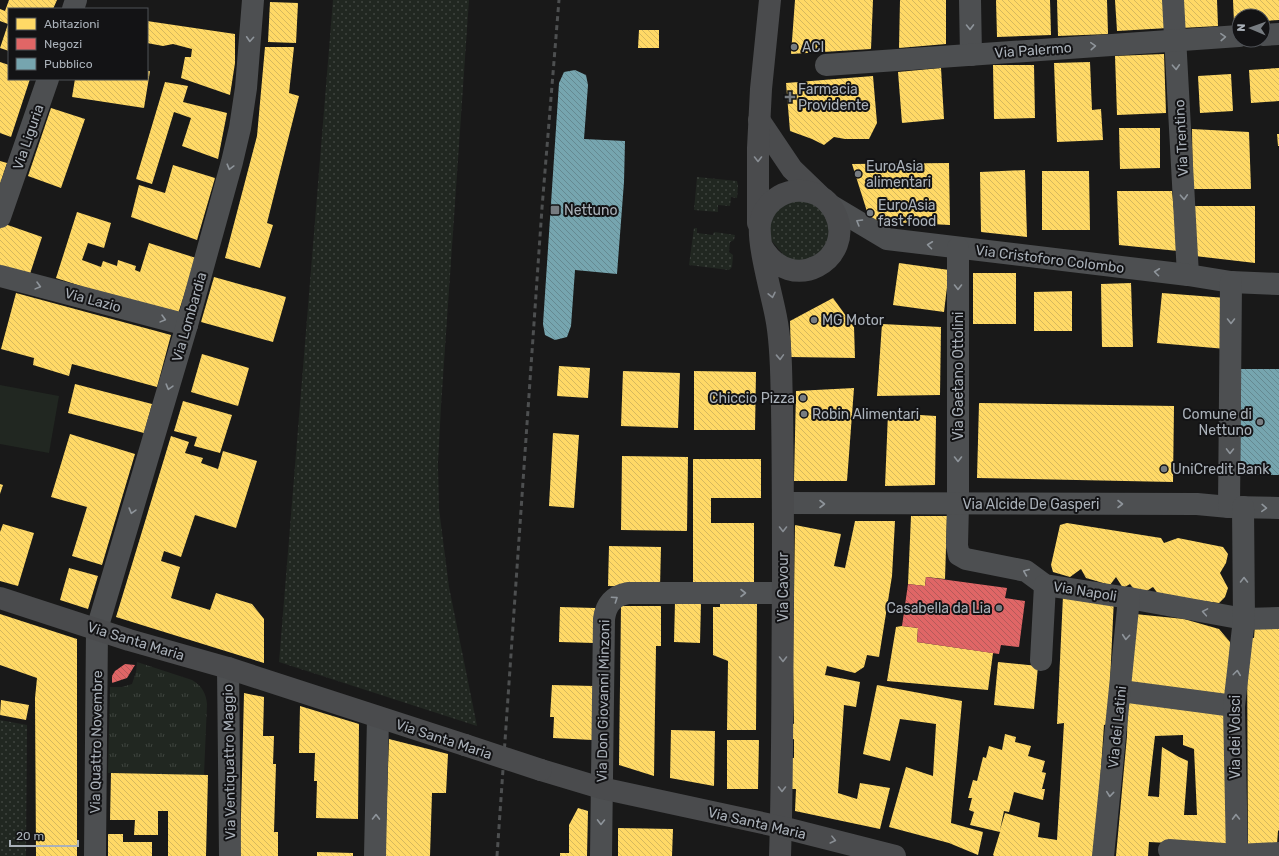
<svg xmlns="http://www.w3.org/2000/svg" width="1279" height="856" viewBox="0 0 1279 856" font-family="Rubik,sans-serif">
<defs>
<pattern id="grass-dots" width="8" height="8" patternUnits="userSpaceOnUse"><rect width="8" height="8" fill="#212721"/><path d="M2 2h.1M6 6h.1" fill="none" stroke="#3f443f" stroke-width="1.8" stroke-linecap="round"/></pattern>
<pattern id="park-tufts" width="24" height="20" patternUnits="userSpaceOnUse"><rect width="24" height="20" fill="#212721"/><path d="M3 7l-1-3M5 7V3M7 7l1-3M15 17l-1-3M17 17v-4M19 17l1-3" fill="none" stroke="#3f443f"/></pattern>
<pattern id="homes-back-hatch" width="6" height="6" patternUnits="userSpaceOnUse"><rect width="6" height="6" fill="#ffd966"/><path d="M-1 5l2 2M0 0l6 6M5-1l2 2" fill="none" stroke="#d6b85d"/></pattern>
<pattern id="shops-back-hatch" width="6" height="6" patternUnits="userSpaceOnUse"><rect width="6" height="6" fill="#e06666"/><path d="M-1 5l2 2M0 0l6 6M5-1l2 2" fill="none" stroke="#b55a5a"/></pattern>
<pattern id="public-back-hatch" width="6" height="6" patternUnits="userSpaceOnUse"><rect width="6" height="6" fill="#76a5af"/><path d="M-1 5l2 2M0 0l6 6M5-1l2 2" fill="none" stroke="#658991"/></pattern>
</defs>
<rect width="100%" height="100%" fill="#191919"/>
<g fill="url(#grass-dots)">
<path d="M 333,0 L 469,0 L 441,406 L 438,463 L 439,509 L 449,587 L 477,726 L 279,662 Z"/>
<path d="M 697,177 L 737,181 L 738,186 L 737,198 L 731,197 L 730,206 L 718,205 L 718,212 L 694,210 Z"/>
<path d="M 807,200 L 825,213 L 831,232 L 824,251 L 808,262 L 788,260 L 769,238 L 771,217 L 786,202 Z"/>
<path d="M 694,228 L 697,228 L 697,233 L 713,235 L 714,232 L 735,235 L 734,240 L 730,242 L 729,252 L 733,255 L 732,267 L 729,270 L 689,265 Z"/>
<path d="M 0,720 L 27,725 L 26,856 L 0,856 Z"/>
</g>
<path fill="url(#park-tufts)" d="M 137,662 L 192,680 C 202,686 206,693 207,704 L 204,775 L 108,773 L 110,687 L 122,687 L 132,684 L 136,672 Z"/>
<path fill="#212721" d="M 0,385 L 59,396 L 49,453 L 0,444 Z"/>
<g fill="url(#homes-back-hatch)" fill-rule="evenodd">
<path d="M 9,0 L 57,0 L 53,9 L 9,9 L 9,51 L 0,48 L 8,24 L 0,21 L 0,9 L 5,11 Z"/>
<path d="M 795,0 L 873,0 L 871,49 L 791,54 Z"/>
<path d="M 900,0 L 946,0 L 946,44 L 899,48 Z"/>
<path d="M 996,0 L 1050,0 L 1051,35 L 997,37 Z"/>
<path d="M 1057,0 L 1107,0 L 1108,34 L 1058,36 Z"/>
<path d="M 1115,0 L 1166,0 L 1168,28 L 1117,31 Z"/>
<path d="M 1180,0 L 1217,0 L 1218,26 L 1181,28 Z"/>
<path d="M 1233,0 L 1279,0 L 1279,20 L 1263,21 L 1263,16 L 1239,16 L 1239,22 L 1234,23 Z"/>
<path d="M 270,2 L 298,3 L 296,43 L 268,42 Z"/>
<path d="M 147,21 L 235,34 L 235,63 L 230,95 L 181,78 L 185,57 L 191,57 L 192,49 L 173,44 L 163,46 L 147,43 Z"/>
<path d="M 639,30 L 659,30 L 659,48 L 638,48 Z"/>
<path d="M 265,47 L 294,47 L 289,93 L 299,96 L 267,223 L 273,225 L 260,268 L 225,258 L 257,136 Z"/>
<path d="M 1164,54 L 1166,113 L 1117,115 L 1115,56 Z"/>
<path d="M 0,62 L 9,65 L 9,79 L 30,79 L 11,137 L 0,133 Z"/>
<path d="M 1090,62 L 1092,110 L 1101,109 L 1103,140 L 1057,142 L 1054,63 Z"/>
<path d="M 993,65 L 1034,65 L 1035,118 L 994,119 Z"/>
<path d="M 941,68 L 944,119 L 902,123 L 898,72 Z"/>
<path d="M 1279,68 L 1279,101 L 1251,103 L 1249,70 Z"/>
<path d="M 147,71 L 150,71 L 144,108 L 72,97 L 75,79 L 147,79 Z"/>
<path d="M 1231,74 L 1233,111 L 1200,113 L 1198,76 Z"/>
<path d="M 873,76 L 877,123 L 869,139 L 845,139 L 834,137 L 824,145 L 812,139 L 790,131 L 786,83 Z"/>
<path d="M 165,82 L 188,86 L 183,102 L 227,113 L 218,159 L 182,146 L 191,118 L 174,112 L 152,184 L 136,179 Z"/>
<path d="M 51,108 L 85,119 L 61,188 L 28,176 Z"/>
<path d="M 1119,128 L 1160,128 L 1160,168 L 1120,169 Z"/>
<path d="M 1192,129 L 1249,132 L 1251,189 L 1193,189 Z"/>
<path d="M 1277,134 L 1279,134 L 1279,146 L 1278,146 Z"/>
<path d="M 0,161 L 7,163 L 0,184 Z"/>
<path d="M 949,163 L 950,225 L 870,221 L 852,164 Z"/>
<path d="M 173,165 L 215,178 L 197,240 L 131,217 L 139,185 L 165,193 Z"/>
<path d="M 1025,170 L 1027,237 L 981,232 L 980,172 Z"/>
<path d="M 1042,171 L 1089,171 L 1090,230 L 1042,230 Z"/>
<path d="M 1117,191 L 1172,191 L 1178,251 L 1119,245 Z"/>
<path d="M 1195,206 L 1255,206 L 1255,263 L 1195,256 Z"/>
<path d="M 77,212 L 111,223 L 104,248 L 88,243 L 82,260 L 101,267 L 103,261 L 117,266 L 118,260 L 136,266 L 135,270 L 140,272 L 149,243 L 196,258 L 177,317 L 56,278 Z"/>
<path d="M 2,223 L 42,237 L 28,280 L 0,271 L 0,229 Z"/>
<path d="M 899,263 L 949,270 L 944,312 L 893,305 Z"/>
<rect x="973" y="273" width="43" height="51"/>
<path d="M 214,277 L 286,297 L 273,342 L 201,322 Z"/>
<path d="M 1131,283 L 1133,347 L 1102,347 L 1101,284 Z"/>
<path d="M 1072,291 L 1072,331 L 1034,331 L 1034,292 Z"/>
<path d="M 16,293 L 171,335 L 157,387 L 72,364 L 69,376 L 33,365 L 34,358 L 1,349 Z"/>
<path d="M 1162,293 L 1226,298 L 1226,349 L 1157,343 Z"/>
<path d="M 833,298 L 854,327 L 855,358 L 791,357 L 790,321 Z"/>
<path d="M 882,324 L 941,327 L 940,395 L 877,396 Z"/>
<path d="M 202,354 L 249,368 L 238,406 L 191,392 Z"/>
<path d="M 559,366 L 590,368 L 588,398 L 557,396 Z"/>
<path d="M 623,371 L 680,373 L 678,428 L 621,426 Z"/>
<path d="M 694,371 L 756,372 L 755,430 L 694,430 Z"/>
<path d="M 75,384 L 152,404 L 144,433 L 68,413 Z"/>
<path d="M 854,388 L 847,481 L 794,481 L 796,391 Z"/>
<path d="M 183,401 L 232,415 L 220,453 L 194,446 L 197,437 L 174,431 Z"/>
<path d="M 979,403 L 1174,406 L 1173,482 L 977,478 Z"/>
<path d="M 888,413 L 936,416 L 935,485 L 885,486 Z"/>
<path d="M 553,433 L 579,435 L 574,508 L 549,506 Z"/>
<path d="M 70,434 L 135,454 L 102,565 L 72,556 L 87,507 L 51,497 Z"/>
<path d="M 171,436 L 189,442 L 185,453 L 203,458 L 201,463 L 218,469 L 223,451 L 257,461 L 236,528 L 195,515 L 181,557 L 164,551 L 161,561 L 180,567 L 171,598 L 210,610 L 216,593 L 252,604 L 264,619 L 264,663 L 116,617 Z"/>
<path d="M 622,456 L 688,457 L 687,531 L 621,530 Z"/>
<path d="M 693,459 L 761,459 L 761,498 L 711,498 L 711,523 L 754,523 L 754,586 L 693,586 Z"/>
<path d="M 0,484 L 3,485 L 0,494 Z"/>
<path d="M 911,516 L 947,516 L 945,579 L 926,577 L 925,586 L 908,584 Z"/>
<path d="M 855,521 L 895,521 L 892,576 L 879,657 L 867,655 L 864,667 L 855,673 L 827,666 L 825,675 L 860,682 L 856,707 L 844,705 L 838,793 L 857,799 L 860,783 L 890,788 L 880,829 L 795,811 L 796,789 L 791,789 L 791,758 L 794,758 L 794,739 L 789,740 L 791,723 L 794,724 L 793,668 L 795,525 L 841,534 L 834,566 L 845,568 Z"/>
<path d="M 1067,523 L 1161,538 L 1164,543 L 1178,538 L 1223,547 L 1228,554 L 1226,563 L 1220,573 L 1228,588 L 1225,597 L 1219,603 L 1159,595 L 1153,587 L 1145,592 L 1135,591 L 1130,584 L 1123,588 L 1116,577 L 1110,585 L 1086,578 L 1081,569 L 1070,577 L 1053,572 L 1051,565 L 1060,525 Z"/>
<path d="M 3,524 L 34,533 L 18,586 L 0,581 L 0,532 Z"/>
<path d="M 609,546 L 661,547 L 660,587 L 608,586 Z"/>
<path d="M 69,568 L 98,576 L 88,609 L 60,600 Z"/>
<path d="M 1063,596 L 1114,598 L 1108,724 L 1104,725 L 1095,856 L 994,856 L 993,855 L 1000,832 L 970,825 L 974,812 L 969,810 L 972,798 L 968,798 L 973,780 L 977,781 L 983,757 L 986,758 L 989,746 L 1002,750 L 1005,734 L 1016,737 L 1015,742 L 1031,746 L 1028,756 L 1045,761 L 1042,772 L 1046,773 L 1042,789 L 1045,789 L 1043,800 L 1014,792 L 1009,812 L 1004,811 L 1000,830 L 1005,813 L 1040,823 L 1038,837 L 1057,840 L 1064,723 L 1057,724 Z"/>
<path d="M 675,602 L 701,603 L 700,643 L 674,642 Z"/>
<path d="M 720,602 L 757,602 L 756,730 L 727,730 L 728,661 L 713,655 L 713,607 L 720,607 Z"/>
<path d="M 621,606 L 661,606 L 661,646 L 656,646 L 654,776 L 619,765 Z"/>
<path d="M 560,607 L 595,608 L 594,643 L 559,642 Z"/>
<path d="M 0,614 L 77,639 L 77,856 L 36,856 L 35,698 L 37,678 L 0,665 Z"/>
<path d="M 1135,614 L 1184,619 L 1219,629 L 1230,642 L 1229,701 L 1126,687 Z"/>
<path d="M 1255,625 L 1279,629 L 1279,830 L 1278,831 L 1277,844 L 1248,847 L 1247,637 L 1254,638 Z"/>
<path d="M 902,626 L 918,628 L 917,642 L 993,653 L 988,690 L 887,681 L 896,627 Z"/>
<path d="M 998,662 L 1038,666 L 1034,709 L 994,705 Z"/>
<path d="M 552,685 L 594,686 L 592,740 L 553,738 L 554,717 L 550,717 Z"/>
<path d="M 877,685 L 962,701 L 951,823 L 983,832 L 978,855 L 949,843 L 889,827 L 906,767 L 933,776 L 936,724 L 900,719 L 890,761 L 863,754 Z"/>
<path d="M 244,693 L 264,697 L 263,736 L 274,736 L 273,764 L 276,764 L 274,832 L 278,832 L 278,856 L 240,856 Z"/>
<path d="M 1,700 L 29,705 L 26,720 L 0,715 Z"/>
<path d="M 1128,700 L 1230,709 L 1228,846 L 1149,842 L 1148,856 L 1116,856 L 1127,736 ZM 1183,735 L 1183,745 L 1194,749 L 1197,815 L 1184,815 L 1188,761 L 1179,757 L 1162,747 L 1159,797 L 1148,796 L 1155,736 Z"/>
<path d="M 300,706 L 359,724 L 358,819 L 316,818 L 317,781 L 314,781 L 315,753 L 299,753 Z"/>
<path d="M 671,730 L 715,731 L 714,786 L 670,778 Z"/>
<path d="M 389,739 L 448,754 L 446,793 L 432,793 L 430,856 L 385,856 Z"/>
<path d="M 727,740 L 759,740 L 758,789 L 727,789 Z"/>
<path d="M 111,773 L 208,775 L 206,856 L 168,856 L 168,811 L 158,811 L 158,835 L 134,835 L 135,820 L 110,820 Z"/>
<path d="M 578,808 L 588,811 L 587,856 L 560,856 L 560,853 L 569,853 L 569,825 Z"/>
<path d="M 618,828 L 673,829 L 672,856 L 618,856 Z"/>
<path d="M 108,834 L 123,834 L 123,842 L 152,842 L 152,856 L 108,856 Z"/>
<path d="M 317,852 L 353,853 L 353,856 L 317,856 Z"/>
</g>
<g fill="url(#shops-back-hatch)">
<path d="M 926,577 L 1007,588 L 1005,598 L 1025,601 L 1019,647 L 1001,645 L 999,654 L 917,642 L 918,628 L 902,626 L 908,584 L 925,586 Z"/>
<path d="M 125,664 L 135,665 L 127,678 L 112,683 L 112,676 L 115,671 Z"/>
</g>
<g fill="url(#public-back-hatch)">
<path d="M 575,70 L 586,75 L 588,85 L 584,139 L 625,141 L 624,182 L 617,274 L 575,270 L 571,326 L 567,337 L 555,340 L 545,335 L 543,324 L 559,83 L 564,72 Z"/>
<path d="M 1241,369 L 1279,369 L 1279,475 L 1240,475 Z"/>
</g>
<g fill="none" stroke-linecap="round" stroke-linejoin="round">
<g stroke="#4d4f51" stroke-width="22">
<path d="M 970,0 L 971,55"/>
<path d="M 1173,0 L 1188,275"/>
<path d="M 73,9 L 76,0"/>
<path d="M 1263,35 L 1279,34"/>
<path d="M 826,65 L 1239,36"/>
<path d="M 830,205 L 887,239 L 1188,275 L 1231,282 L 1279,284"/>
<path d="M 0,217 L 48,79"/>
<path d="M 958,248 L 958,504 L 957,546 L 959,555 L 966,559 L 1026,571 L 1045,585 L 1129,598 L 1244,619 L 1279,618"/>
<path d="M 0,276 L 187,325"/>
<path d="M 783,503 L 1197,504 L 1229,507 L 1279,508"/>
<path d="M 1229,507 L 1231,282"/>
<path d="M 1041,660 L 1045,585"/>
<path d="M 228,668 L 230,856"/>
<path d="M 1121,691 L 1234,706"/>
<path d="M 1169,850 L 1237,855 L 1279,853"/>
<path d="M 95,856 L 97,629 L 187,325 L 232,162 L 240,128 L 246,88 L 253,0"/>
<path d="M 375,856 L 378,718"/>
<path d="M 601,856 L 604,619 C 606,604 613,596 628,593 L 783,593"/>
<path d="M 1103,856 L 1129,598"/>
<path d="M 1237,856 L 1234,706 L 1244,619 L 1243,507"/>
</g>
<g stroke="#4a4b4d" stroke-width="22">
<path d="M 759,120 L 792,169 L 819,195"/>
<path d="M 758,223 L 758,148 L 761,89 L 770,0"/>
<path d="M 761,245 C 791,299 857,258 835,213 C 830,202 820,194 809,192 C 788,187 767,199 761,219 C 755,237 772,295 776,317 C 782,347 781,378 782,408 C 783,467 783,527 783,586 C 782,676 783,766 780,856"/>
<path d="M 0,598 L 129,640 L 228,668 L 465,745"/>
<path d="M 541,770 L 601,788 L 781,827 L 895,856"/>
</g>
<path stroke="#4d4f50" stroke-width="3" stroke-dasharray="5 4" stroke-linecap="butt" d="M 497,856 L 542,208 L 559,0"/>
<path stroke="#4a4b4d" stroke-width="22" d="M 465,745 L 541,770"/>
</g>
<defs><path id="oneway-chevron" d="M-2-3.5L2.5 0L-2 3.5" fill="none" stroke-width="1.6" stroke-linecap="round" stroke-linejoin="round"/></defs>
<g stroke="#8e949a">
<use href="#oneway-chevron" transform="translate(970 27) rotate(89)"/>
<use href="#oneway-chevron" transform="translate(1223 37) rotate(-3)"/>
<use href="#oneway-chevron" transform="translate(250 39) rotate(94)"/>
<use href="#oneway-chevron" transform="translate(1093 46) rotate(-4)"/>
<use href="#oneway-chevron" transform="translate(1176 67) rotate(87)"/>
<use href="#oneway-chevron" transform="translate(230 167) rotate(105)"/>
<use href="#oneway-chevron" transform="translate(1184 197) rotate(87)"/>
<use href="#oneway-chevron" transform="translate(859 222) rotate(-149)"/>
<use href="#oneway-chevron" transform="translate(930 245) rotate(-173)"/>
<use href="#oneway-chevron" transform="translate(1157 272) rotate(-173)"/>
<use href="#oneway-chevron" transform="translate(38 286) rotate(15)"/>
<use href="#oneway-chevron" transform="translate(958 287) rotate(90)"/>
<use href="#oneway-chevron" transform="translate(163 319) rotate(15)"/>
<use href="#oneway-chevron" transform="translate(1231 321) rotate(90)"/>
<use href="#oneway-chevron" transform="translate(169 387) rotate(106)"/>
<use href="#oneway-chevron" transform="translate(1230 451) rotate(91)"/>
<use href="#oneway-chevron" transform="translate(958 459) rotate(90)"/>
<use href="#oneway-chevron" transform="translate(822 504)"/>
<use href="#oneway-chevron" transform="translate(1120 504)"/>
<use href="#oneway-chevron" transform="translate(1264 508) rotate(2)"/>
<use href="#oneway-chevron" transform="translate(132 511) rotate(106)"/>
<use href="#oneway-chevron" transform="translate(1026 572) rotate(-158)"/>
<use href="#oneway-chevron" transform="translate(1244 580) rotate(-90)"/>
<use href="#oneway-chevron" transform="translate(743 593)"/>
<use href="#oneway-chevron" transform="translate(615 599) rotate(-34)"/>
<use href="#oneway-chevron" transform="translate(1205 612) rotate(-170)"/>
<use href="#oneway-chevron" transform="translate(1126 637) rotate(95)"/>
<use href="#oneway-chevron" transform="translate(1237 673) rotate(-83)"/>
<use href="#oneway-chevron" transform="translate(1110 794) rotate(96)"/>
<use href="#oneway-chevron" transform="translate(376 817) rotate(-89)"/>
<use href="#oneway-chevron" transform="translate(1236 817) rotate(-91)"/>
<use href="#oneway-chevron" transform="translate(601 822) rotate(91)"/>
</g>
<g stroke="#888d93">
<use href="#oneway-chevron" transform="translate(758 159) rotate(90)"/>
<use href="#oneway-chevron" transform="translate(772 295) rotate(78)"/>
<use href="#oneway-chevron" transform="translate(780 357) rotate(88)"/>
<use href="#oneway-chevron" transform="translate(783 529) rotate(90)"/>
<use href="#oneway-chevron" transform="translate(783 659) rotate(90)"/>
<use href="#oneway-chevron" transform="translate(782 789) rotate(90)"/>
<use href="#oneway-chevron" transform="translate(833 840) rotate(14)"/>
</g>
<g fill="#777c81" stroke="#131315" stroke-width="1.5">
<circle cx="794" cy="47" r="4"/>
<path d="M788 91h4v4h4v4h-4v4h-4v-4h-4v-4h4z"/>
<circle cx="858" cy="174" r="4"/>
<rect x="550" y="205" width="10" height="10" rx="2"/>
<circle cx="870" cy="213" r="4"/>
<circle cx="814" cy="320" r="4"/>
<circle cx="803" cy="398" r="4"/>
<circle cx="804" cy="414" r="4"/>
<circle cx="1260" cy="422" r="4"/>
<circle cx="1164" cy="469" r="4"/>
<circle cx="999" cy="608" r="4"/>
</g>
<g text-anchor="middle" stroke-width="4" stroke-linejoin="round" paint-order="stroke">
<g font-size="14" fill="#aab1b9" stroke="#131315" text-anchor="start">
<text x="802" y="52">ACI</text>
<text x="798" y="94">Farmacia<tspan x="798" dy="16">Providente</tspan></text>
<text x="866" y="171">EuroAsia<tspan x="866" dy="16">alimentari</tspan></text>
<text x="878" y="210">EuroAsia<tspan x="878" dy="16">fast food</tspan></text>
<text x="564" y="215">Nettuno</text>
<text x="822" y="325">MG Motor</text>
<text x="795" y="403" text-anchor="end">Chiccio Pizza</text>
<text x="812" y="419">Robin Alimentari</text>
<text x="1252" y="419" text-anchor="end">Comune di<tspan x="1252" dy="16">Nettuno</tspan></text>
<text x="1172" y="474">UniCredit Bank</text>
<text x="991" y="613" text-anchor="end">Casabella da Lia</text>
</g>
<g font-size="14" fill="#aab1b9" stroke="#131315">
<text transform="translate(1033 50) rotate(-4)" y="5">Via Palermo</text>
<text transform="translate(28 137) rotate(-71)" y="5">Via Liguria</text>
<text transform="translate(1181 138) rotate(-93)" y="5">Via Trentino</text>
<text transform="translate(1050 259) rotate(7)" y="5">Via Cristoforo Colombo</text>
<text transform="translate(93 300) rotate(15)" y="5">Via Lazio</text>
<text transform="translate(189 317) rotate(-74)" y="5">Via Lombardia</text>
<text transform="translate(958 376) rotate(-90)" y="5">Via Gaetano Ottolini</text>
<text x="1031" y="509">Via Alcide De Gasperi</text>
<text transform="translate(783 587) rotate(-90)" y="5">Via Cavour</text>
<text transform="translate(1085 591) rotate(9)" y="5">Via Napoli</text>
<text transform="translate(136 641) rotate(17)" y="5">Via Santa Maria</text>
<text transform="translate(603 701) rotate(-89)" y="5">Via Don Giovanni Minzoni</text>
<text transform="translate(1117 727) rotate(-84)" y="5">Via dei Latini</text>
<text transform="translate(1235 737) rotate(-90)" y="5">Via dei Volsci</text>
<text transform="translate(444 739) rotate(18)" y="5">Via Santa Maria</text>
<text transform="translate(96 742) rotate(-89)" y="5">Via Quattro Novembre</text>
<text transform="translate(229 762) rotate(-91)" y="5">Via Ventiquattro Maggio</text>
<text transform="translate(757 823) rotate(13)" y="5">Via Santa Maria</text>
</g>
</g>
<rect x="8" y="8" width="140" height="72" fill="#131315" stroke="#4f5257"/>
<rect x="16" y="18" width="20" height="12" fill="#ffd966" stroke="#4f5257"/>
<text x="44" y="28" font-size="12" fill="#aab1b9">Abitazioni</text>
<rect x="16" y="38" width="20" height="12" fill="#e06666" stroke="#4f5257"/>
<text x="44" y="48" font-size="12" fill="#aab1b9">Negozi</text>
<rect x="16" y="58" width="20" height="12" fill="#76a5af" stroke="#4f5257"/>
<text x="44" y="68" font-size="12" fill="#aab1b9">Pubblico</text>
<g transform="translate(1251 28) rotate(272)"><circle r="19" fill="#131315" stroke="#4f5257"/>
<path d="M0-3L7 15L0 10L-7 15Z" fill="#777c81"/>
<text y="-6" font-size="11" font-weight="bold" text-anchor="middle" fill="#aab1b9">N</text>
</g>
<path d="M10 840v6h68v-6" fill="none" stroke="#aab1b9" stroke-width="2"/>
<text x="16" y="840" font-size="12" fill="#aab1b9" stroke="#131315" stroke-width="3" paint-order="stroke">20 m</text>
</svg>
